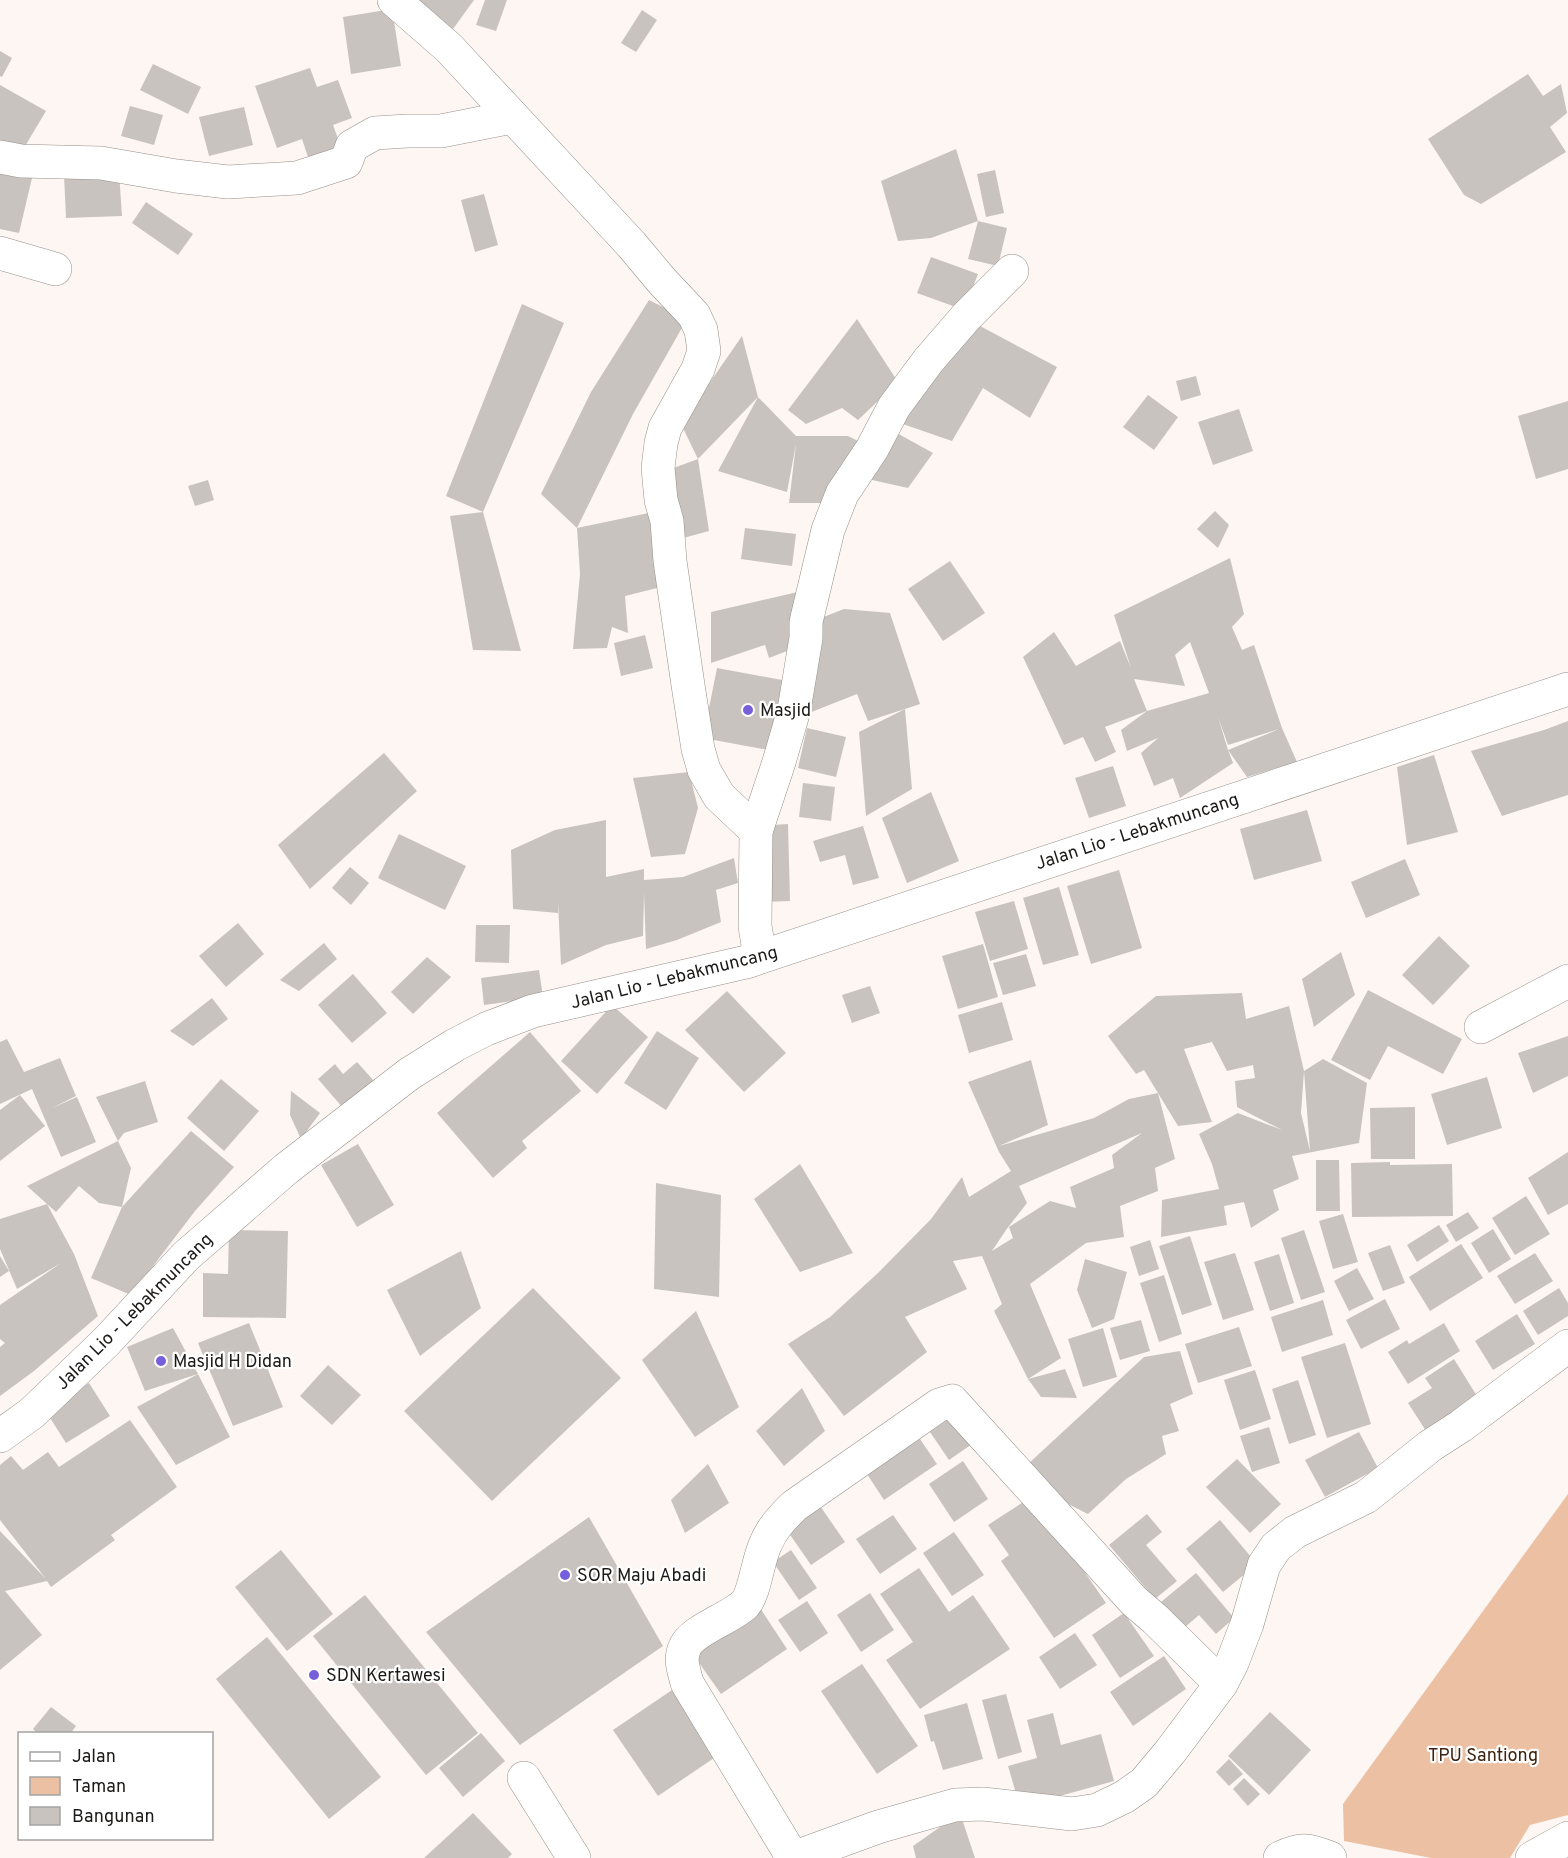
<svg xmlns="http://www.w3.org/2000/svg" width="1568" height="1858" viewBox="0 0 1568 1858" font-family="Overpass,sans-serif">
<rect width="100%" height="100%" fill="#fdf6f2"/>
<path fill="#ecc0a3" d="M 1568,1494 L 1568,1815 L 1530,1825 L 1510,1858 L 1431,1858 L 1344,1841 L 1343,1804 Z"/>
<g fill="#c9c3bf" fill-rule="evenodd">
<path d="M 415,0 L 474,0 L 453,29 L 414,2 Z"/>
<path d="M 485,0 L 507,0 L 496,31 L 476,25 Z"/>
<path d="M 392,9 L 401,66 L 351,74 L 343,17 Z"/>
<path d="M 642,10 L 657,20 L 636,52 L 621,43 Z"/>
<path d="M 0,51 L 12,58 L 2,77 L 0,76 Z"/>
<path d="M 153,64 L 201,87 L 188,114 L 140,90 Z"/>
<path d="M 310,68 L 317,87 L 338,80 L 352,118 L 333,125 L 345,158 L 312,169 L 302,139 L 277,148 L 255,86 Z"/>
<path d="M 1528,74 L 1543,96 L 1561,84 L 1567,113 L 1550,127 L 1566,152 L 1481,204 L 1464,195 L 1428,139 Z"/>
<path d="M 0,85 L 46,111 L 18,158 L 0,148 Z"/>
<path d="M 130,106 L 163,115 L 154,145 L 121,136 Z"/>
<path d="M 244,107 L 253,145 L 209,156 L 199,117 Z"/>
<path d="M 956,149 L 978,221 L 1007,228 L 998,266 L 968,259 L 978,221 L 931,238 L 898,241 L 881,181 Z"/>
<path d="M 0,167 L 33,174 L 19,233 L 0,229 Z"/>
<path d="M 995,170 L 1004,213 L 986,217 L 977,174 Z"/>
<path d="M 119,172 L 122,216 L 66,218 L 64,175 Z"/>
<path d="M 484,194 L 498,245 L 475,252 L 461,200 Z"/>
<path d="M 146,202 L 193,234 L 178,255 L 132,223 Z"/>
<path d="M 931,257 L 978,274 L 964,310 L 917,293 Z"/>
<path d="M 649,300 L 687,319 L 633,414 L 577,528 L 663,510 L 661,587 L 625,596 L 628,633 L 612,627 L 607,648 L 573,649 L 580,574 L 577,528 L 541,494 L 591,392 Z"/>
<path d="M 522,304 L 564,323 L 483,512 L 521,651 L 473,650 L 450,516 L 483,512 L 446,496 Z"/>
<path d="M 857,319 L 898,382 L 858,420 L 842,408 L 806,424 L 788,410 Z"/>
<path d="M 967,319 L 1057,367 L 1030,418 L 983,388 L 952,441 L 897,422 Z"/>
<path d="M 742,336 L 758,397 L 698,459 L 681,424 Z"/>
<path d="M 1196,376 L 1201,395 L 1181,401 L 1176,381 Z"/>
<path d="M 1148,395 L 1178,417 L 1154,450 L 1123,427 Z"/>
<path d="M 758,397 L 796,436 L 848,436 L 870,447 L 828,503 L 789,503 L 796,444 L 787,492 L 718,471 Z"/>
<path d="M 1568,401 L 1568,469 L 1536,479 L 1518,416 Z"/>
<path d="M 1239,409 L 1253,451 L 1213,465 L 1198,422 Z"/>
<path d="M 895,432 L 933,453 L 908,488 L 854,476 Z"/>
<path d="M 698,459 L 709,531 L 676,540 L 668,470 Z"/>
<path d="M 208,480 L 214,500 L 195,506 L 188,486 Z"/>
<path d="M 1215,511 L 1229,525 L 1218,548 L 1197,529 Z"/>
<path d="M 745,528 L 796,534 L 792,566 L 741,559 Z"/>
<path d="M 1230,558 L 1244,614 L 1232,627 L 1242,650 L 1254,645 L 1282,728 L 1297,762 L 1247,777 L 1228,750 L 1233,763 L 1180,798 L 1173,778 L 1154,786 L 1141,753 L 1158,738 L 1127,751 L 1121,730 L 1147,711 L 1105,727 L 1116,752 L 1095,762 L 1083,737 L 1064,745 L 1023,657 L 1054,632 L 1076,666 L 1120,641 L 1131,668 L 1114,615 ZM 1190,642 L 1209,693 L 1147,711 L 1134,679 L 1185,686 L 1175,655 ZM 1218,717 L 1228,745 L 1279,729 L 1228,750 Z"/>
<path d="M 950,561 L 985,613 L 943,641 L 908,589 Z"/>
<path d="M 802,591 L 792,649 L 769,658 L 765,645 L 711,663 L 711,612 Z"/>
<path d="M 844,609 L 890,613 L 920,704 L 905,709 L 912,789 L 866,816 L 859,732 L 905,709 L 868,721 L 857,694 L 809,713 L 808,623 Z"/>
<path d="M 645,635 L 653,668 L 621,676 L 614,643 Z"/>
<path d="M 717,668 L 793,682 L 779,752 L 703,738 Z"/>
<path d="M 1568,721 L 1568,795 L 1502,816 L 1471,751 L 1544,730 Z"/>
<path d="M 807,728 L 846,737 L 836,777 L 798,768 Z"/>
<path d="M 384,753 L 417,791 L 310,889 L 278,845 Z"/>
<path d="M 1434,755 L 1458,832 L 1407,845 L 1397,767 Z"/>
<path d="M 1113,766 L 1126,806 L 1089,818 L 1075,778 Z"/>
<path d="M 689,772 L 698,808 L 685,854 L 651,857 L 633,778 Z"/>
<path d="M 803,783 L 835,787 L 831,821 L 799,817 Z"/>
<path d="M 931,792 L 959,861 L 907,883 L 882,818 Z"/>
<path d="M 1307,810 L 1322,861 L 1254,880 L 1240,829 Z"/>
<path d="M 606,820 L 606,877 L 644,869 L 644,880 L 683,877 L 734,858 L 738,883 L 716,890 L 721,922 L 677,940 L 646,949 L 644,893 L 643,936 L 606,945 L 561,965 L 558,902 L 558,913 L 513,909 L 511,850 L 555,830 Z"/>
<path d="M 788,824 L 790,901 L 763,902 L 760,826 Z"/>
<path d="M 863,826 L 879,878 L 853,885 L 845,855 L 820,862 L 813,841 Z"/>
<path d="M 399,834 L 466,866 L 445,910 L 378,878 Z"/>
<path d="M 1405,859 L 1420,895 L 1366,918 L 1351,882 Z"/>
<path d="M 350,867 L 369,883 L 351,905 L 332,888 Z"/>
<path d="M 1119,870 L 1142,948 L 1091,964 L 1067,886 Z"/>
<path d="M 1059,887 L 1079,955 L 1043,965 L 1023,898 Z"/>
<path d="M 1014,901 L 1028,949 L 990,961 L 975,912 Z"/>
<path d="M 238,923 L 264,954 L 226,987 L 199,956 Z"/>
<path d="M 476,925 L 510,925 L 509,963 L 475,962 Z"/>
<path d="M 1439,936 L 1470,966 L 1433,1005 L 1402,975 Z"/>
<path d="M 324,943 L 337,959 L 299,991 L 280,980 Z"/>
<path d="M 983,944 L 998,997 L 958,1009 L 942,956 Z"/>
<path d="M 1341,952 L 1355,995 L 1314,1027 L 1302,979 Z"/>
<path d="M 1026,954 L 1036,986 L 1003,995 L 993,963 Z"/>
<path d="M 427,957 L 451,977 L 413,1014 L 391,992 Z"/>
<path d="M 539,970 L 543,997 L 484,1005 L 481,978 Z"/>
<path d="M 353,974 L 387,1013 L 352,1043 L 318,1005 Z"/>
<path d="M 870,986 L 880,1013 L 852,1023 L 842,995 Z"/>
<path d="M 1368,990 L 1462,1039 L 1443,1074 L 1388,1046 L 1370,1080 L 1331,1060 Z"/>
<path d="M 727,991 L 786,1053 L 744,1092 L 685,1030 Z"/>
<path d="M 1242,993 L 1246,1019 L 1289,1006 L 1304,1071 L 1323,1059 L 1367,1083 L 1359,1143 L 1292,1156 L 1299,1179 L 1273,1190 L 1279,1210 L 1251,1228 L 1244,1202 L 1224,1206 L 1227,1225 L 1161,1237 L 1162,1200 L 1219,1189 L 1212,1164 L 1199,1134 L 1238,1113 L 1282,1130 L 1237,1107 L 1235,1081 L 1255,1078 L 1253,1065 L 1227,1071 L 1212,1042 L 1184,1049 L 1212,1122 L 1178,1126 L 1144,1070 L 1136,1074 L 1108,1036 L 1156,996 ZM 1304,1071 L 1310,1151 L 1301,1113 Z"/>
<path d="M 212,998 L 228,1019 L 193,1046 L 170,1031 Z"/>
<path d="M 1002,1002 L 1013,1040 L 969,1053 L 958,1015 Z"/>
<path d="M 612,1005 L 648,1037 L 597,1094 L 561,1061 Z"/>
<path d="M 657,1031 L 699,1058 L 666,1110 L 624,1083 Z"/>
<path d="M 530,1032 L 581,1091 L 522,1141 L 527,1148 L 493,1178 L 437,1113 Z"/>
<path d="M 1568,1036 L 1568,1076 L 1533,1093 L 1518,1053 Z"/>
<path d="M 7,1039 L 24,1072 L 60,1058 L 76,1096 L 52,1108 L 77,1097 L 96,1142 L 61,1157 L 32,1089 L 0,1104 L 0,1042 Z"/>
<path d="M 1031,1060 L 1048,1125 L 999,1146 L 1094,1118 L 1129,1099 L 1158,1093 L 1175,1159 L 1155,1168 L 1158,1191 L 1120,1206 L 1124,1237 L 1086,1243 L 1030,1284 L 1061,1358 L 1028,1379 L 994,1311 L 1002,1304 L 982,1256 L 953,1261 L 967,1289 L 905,1317 L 927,1352 L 844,1416 L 788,1344 L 830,1317 L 879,1272 L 931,1219 L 962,1177 L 969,1197 L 1011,1171 L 999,1152 L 968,1082 ZM 1142,1133 L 1112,1155 L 1114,1168 L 1070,1187 L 1076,1208 L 1050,1201 L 1009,1227 L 1013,1238 L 992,1251 L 1006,1230 L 1027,1203 L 1019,1186 Z"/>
<path d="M 357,1062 L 374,1081 L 343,1108 L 318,1079 L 335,1064 L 343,1074 Z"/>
<path d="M 1487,1077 L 1502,1128 L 1447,1145 L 1431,1094 Z"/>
<path d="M 221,1079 L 259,1111 L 224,1151 L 187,1118 Z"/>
<path d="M 145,1081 L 158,1122 L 124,1133 L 118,1141 L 131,1168 L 122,1207 L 99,1203 L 79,1186 L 56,1212 L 47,1204 L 74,1254 L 98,1316 L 34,1371 L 0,1396 L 0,1347 L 5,1343 L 0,1339 L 0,1305 L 61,1263 L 17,1289 L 0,1249 L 0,1219 L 47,1204 L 27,1186 L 118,1141 L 96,1097 Z"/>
<path d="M 291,1091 L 320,1113 L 301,1139 L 290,1115 Z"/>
<path d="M 20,1095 L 45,1126 L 0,1161 L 0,1110 Z"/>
<path d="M 1415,1107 L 1415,1159 L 1371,1159 L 1370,1108 Z"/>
<path d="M 191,1131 L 234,1167 L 195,1211 L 131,1295 L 91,1278 L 122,1207 Z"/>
<path d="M 358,1144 L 394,1205 L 357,1227 L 321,1165 Z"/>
<path d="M 1568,1152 L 1568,1204 L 1548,1215 L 1528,1178 Z"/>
<path d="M 1316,1160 L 1339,1160 L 1340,1211 L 1316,1211 Z"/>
<path d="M 1390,1162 L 1390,1165 L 1452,1164 L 1453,1216 L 1352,1217 L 1351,1163 Z"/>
<path d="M 800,1164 L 853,1253 L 800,1272 L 754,1199 Z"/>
<path d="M 656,1183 L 721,1195 L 719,1297 L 654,1289 Z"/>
<path d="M 1526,1196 L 1550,1234 L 1515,1255 L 1492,1218 Z"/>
<path d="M 1468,1212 L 1479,1228 L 1456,1242 L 1446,1225 Z"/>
<path d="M 1343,1214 L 1358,1262 L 1333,1269 L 1319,1221 Z"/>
<path d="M 1439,1225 L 1449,1241 L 1417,1262 L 1407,1245 Z"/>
<path d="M 1493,1229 L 1511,1259 L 1489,1273 L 1471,1243 Z"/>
<path d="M 229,1230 L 288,1231 L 286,1318 L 203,1317 L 203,1273 L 228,1274 Z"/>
<path d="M 1304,1230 L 1325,1292 L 1301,1300 L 1281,1238 Z"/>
<path d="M 1190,1236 L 1212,1305 L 1182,1315 L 1159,1246 Z"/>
<path d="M 1150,1240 L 1159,1269 L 1139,1276 L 1130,1247 Z"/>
<path d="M 1461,1244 L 1483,1278 L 1430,1311 L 1409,1277 Z"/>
<path d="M 1390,1245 L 1405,1283 L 1383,1291 L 1368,1253 Z"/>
<path d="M 461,1251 L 481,1308 L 420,1356 L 387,1290 Z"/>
<path d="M 1235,1253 L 1254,1310 L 1223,1320 L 1204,1262 Z"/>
<path d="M 1535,1253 L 1553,1281 L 1515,1304 L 1497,1276 Z"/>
<path d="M 1279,1254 L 1294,1303 L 1270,1311 L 1254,1262 Z"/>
<path d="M 0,1256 L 9,1271 L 0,1277 Z"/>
<path d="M 1085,1259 L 1127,1272 L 1114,1319 L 1092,1328 L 1077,1290 Z"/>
<path d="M 1357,1268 L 1374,1299 L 1349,1311 L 1334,1281 Z"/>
<path d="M 1164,1275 L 1182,1334 L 1159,1342 L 1140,1283 Z"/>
<path d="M 533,1288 L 621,1378 L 492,1501 L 404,1411 Z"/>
<path d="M 1559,1288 L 1568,1303 L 1568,1316 L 1538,1335 L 1523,1311 Z"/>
<path d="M 1385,1299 L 1400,1329 L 1361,1349 L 1346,1320 Z"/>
<path d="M 1323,1300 L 1333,1335 L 1282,1352 L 1271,1317 Z"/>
<path d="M 696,1311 L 739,1407 L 695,1437 L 642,1360 Z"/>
<path d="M 1517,1314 L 1535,1344 L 1493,1370 L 1475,1341 Z"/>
<path d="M 1141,1320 L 1150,1351 L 1120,1360 L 1110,1328 Z"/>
<path d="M 249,1323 L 283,1407 L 233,1426 L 198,1343 Z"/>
<path d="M 1444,1323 L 1460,1351 L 1408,1384 L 1388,1352 L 1407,1340 L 1409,1344 Z"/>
<path d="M 1239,1327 L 1252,1366 L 1198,1383 L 1185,1344 Z"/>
<path d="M 173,1328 L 198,1374 L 145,1391 L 127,1347 Z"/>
<path d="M 1103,1328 L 1117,1377 L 1083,1387 L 1068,1339 Z"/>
<path d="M 1345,1343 L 1371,1424 L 1327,1438 L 1301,1357 Z"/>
<path d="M 1180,1351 L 1193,1394 L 1170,1404 L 1179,1431 L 1162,1436 L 1166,1454 L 1126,1479 L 1088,1514 L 1054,1497 L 1028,1464 L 1144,1357 Z"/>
<path d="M 1454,1359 L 1480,1401 L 1428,1434 L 1408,1403 L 1432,1388 L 1425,1378 Z"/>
<path d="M 328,1365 L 361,1395 L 332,1425 L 300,1396 Z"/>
<path d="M 1065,1369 L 1077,1398 L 1041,1397 L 1028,1379 Z"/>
<path d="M 1255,1370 L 1271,1419 L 1240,1430 L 1224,1380 Z"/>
<path d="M 198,1374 L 230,1437 L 176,1465 L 137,1407 Z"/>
<path d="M 1298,1380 L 1316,1435 L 1289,1444 L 1272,1389 Z"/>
<path d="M 89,1383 L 110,1416 L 66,1443 L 45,1410 Z"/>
<path d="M 802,1388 L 825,1431 L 784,1466 L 756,1431 Z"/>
<path d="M 959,1412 L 978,1440 L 949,1460 L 930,1432 Z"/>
<path d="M 130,1420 L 177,1487 L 111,1535 L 115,1540 L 51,1587 L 47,1581 L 5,1591 L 42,1635 L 0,1670 L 0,1531 L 46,1579 L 0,1520 L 0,1465 L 11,1456 L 23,1470 L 48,1452 L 59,1467 Z"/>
<path d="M 1269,1427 L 1280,1463 L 1252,1472 L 1240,1436 Z"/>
<path d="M 1359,1432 L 1378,1468 L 1325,1497 L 1305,1460 Z"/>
<path d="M 920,1439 L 937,1464 L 884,1500 L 867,1474 Z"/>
<path d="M 1237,1459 L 1281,1504 L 1250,1533 L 1206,1487 Z"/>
<path d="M 963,1461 L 988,1499 L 954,1522 L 929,1484 Z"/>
<path d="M 708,1464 L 729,1503 L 685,1533 L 671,1500 Z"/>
<path d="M 1028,1499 L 1053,1526 L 1106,1603 L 1054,1638 L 1001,1561 L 1009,1555 L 988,1525 Z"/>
<path d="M 818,1503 L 845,1542 L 811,1565 L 784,1526 Z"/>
<path d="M 1147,1514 L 1162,1532 L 1146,1545 L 1177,1581 L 1155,1599 L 1109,1545 Z"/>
<path d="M 893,1515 L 917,1549 L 880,1574 L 856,1539 Z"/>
<path d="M 589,1517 L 663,1646 L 520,1745 L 426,1632 Z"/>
<path d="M 1220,1520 L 1257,1564 L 1223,1592 L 1186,1549 Z"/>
<path d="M 954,1532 L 984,1575 L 952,1596 L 923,1553 Z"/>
<path d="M 281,1550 L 333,1614 L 287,1651 L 235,1587 Z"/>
<path d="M 791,1550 L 817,1588 L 799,1600 L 773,1562 Z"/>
<path d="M 919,1568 L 949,1612 L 973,1595 L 1010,1649 L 920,1709 L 886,1660 L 913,1642 L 880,1594 Z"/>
<path d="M 1196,1573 L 1234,1618 L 1216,1634 L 1199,1615 L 1184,1628 L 1161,1602 Z"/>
<path d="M 870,1593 L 894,1630 L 861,1652 L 837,1615 Z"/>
<path d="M 365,1595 L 478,1733 L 426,1775 L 313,1636 Z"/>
<path d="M 807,1601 L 828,1633 L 800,1652 L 778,1620 Z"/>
<path d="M 760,1608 L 787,1649 L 721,1694 L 690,1650 Z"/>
<path d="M 1124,1613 L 1154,1656 L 1120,1678 L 1092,1635 Z"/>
<path d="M 1075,1633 L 1097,1665 L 1060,1689 L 1039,1657 Z"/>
<path d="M 267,1637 L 381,1777 L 329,1819 L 216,1679 Z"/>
<path d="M 1164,1656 L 1186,1689 L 1133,1726 L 1110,1692 Z"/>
<path d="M 862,1664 L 918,1746 L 877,1774 L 821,1691 Z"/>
<path d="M 675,1688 L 720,1754 L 658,1796 L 613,1730 Z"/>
<path d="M 1006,1694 L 1022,1752 L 998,1759 L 982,1700 Z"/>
<path d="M 967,1703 L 983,1759 L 943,1770 L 934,1741 L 931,1742 L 924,1715 Z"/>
<path d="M 51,1707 L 76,1726 L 70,1734 L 38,1734 L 33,1729 Z"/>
<path d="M 1270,1712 L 1311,1750 L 1269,1795 L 1228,1756 Z"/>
<path d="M 1053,1713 L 1061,1745 L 1101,1734 L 1114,1781 L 1020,1807 L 1008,1766 L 1037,1758 L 1027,1720 Z"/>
<path d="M 481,1733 L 505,1761 L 463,1797 L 439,1768 Z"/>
<path d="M 1229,1759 L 1243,1774 L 1229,1786 L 1216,1772 Z"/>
<path d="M 1244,1778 L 1260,1794 L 1248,1806 L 1233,1789 Z"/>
<path d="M 473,1813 L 512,1854 L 508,1858 L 424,1858 Z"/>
<path d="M 960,1813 L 975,1858 L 916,1858 L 913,1846 Z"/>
</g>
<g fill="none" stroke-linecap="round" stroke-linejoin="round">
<defs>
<g id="minor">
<path d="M 394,0 L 449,48 L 631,244 L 662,281 L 694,315 L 701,330 L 704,351 L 698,369 L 665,428 L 661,443 L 658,468 L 661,500 L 667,521 L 670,561 L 688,685 L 698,749 L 704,770 L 719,796 L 756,831"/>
<path d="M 0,157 L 21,161 L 101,163 L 176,176 L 228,182 L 297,178 L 346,162 L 352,146 L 375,133 L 407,131 L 441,131 L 512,117"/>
<path d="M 0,253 L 55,269"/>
<path d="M 760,957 L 755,926 L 756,831 L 779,762 L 794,710 L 806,638 L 806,622 L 828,530 L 842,494 L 872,449 L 894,407 L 928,361 L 966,317 L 1012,271"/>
<path d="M 1481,1027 L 1568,981"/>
<path d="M 524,1778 L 574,1858"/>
<path d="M 793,1858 L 687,1683 C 684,1670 679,1660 685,1647 C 692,1630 731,1618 745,1604 C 755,1593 758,1558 766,1543 C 772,1528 783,1517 794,1506 L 939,1405 L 952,1401 L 1134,1601 L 1155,1619 L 1221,1684"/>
<path d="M 793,1858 L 878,1827 L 955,1805 L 983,1804 L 1072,1814 L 1097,1810 L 1124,1797 L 1144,1783 L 1170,1752 L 1221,1684 L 1232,1663 L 1247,1624 L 1264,1565 L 1276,1547 L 1295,1532 L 1366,1497 L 1430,1446 L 1461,1426 L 1568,1346"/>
<path d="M 1280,1858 C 1301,1848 1309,1849 1330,1858"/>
<path d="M 1532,1858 L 1568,1838"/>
</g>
<path id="tertiary" d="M 0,1436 L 32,1413 L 106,1342 L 186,1256 L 286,1169 L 409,1074 L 455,1045 L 486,1029 L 533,1011 L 746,962 L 1568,689"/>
</defs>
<use href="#minor" stroke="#96908c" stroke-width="34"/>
<use href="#tertiary" stroke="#96908c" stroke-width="34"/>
<use href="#minor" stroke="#fff" stroke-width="33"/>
<use href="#tertiary" stroke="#fff" stroke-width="33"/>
</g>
<g fill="#765fda" stroke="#fff" stroke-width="2">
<circle cx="748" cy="710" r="6"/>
<circle cx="161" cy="1361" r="6"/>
<circle cx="565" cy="1575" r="6"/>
<circle cx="314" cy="1675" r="6"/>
</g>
<g text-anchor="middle" stroke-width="4.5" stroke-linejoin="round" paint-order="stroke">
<g font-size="18" fill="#1c1a18" stroke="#fff" text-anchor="start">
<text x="760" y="716">Masjid</text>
<text x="173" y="1367">Masjid H Didan</text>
<text x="577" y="1581">SOR Maju Abadi</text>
<text x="326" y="1681">SDN Kertawesi</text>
</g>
<g font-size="18" fill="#1c1a18" stroke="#fff">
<text transform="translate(1137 831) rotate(-18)" y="6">Jalan Lio - Lebakmuncang</text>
<text transform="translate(674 977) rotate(-14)" y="6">Jalan Lio - Lebakmuncang</text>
<text transform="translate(134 1311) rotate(-45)" y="6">Jalan Lio - Lebakmuncang</text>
</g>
<g font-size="18" fill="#3d2310" stroke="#fff">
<text x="1483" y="1761">TPU Santiong</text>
</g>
</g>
<rect x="18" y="1732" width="195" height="108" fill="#ffffff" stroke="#a4a3a3" stroke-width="1.5"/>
<rect x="30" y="1752" width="30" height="9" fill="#ffffff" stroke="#a4a3a3" stroke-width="1.5"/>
<text x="72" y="1762" font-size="18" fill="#1c1a18">Jalan</text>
<rect x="30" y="1777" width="30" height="18" fill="#ecc0a3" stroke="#a4a3a3" stroke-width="1.5"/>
<text x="72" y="1792" font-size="18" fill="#1c1a18">Taman</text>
<rect x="30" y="1807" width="30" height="18" fill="#c9c3bf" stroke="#a4a3a3" stroke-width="1.5"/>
<text x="72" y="1822" font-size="18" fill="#1c1a18">Bangunan</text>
</svg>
